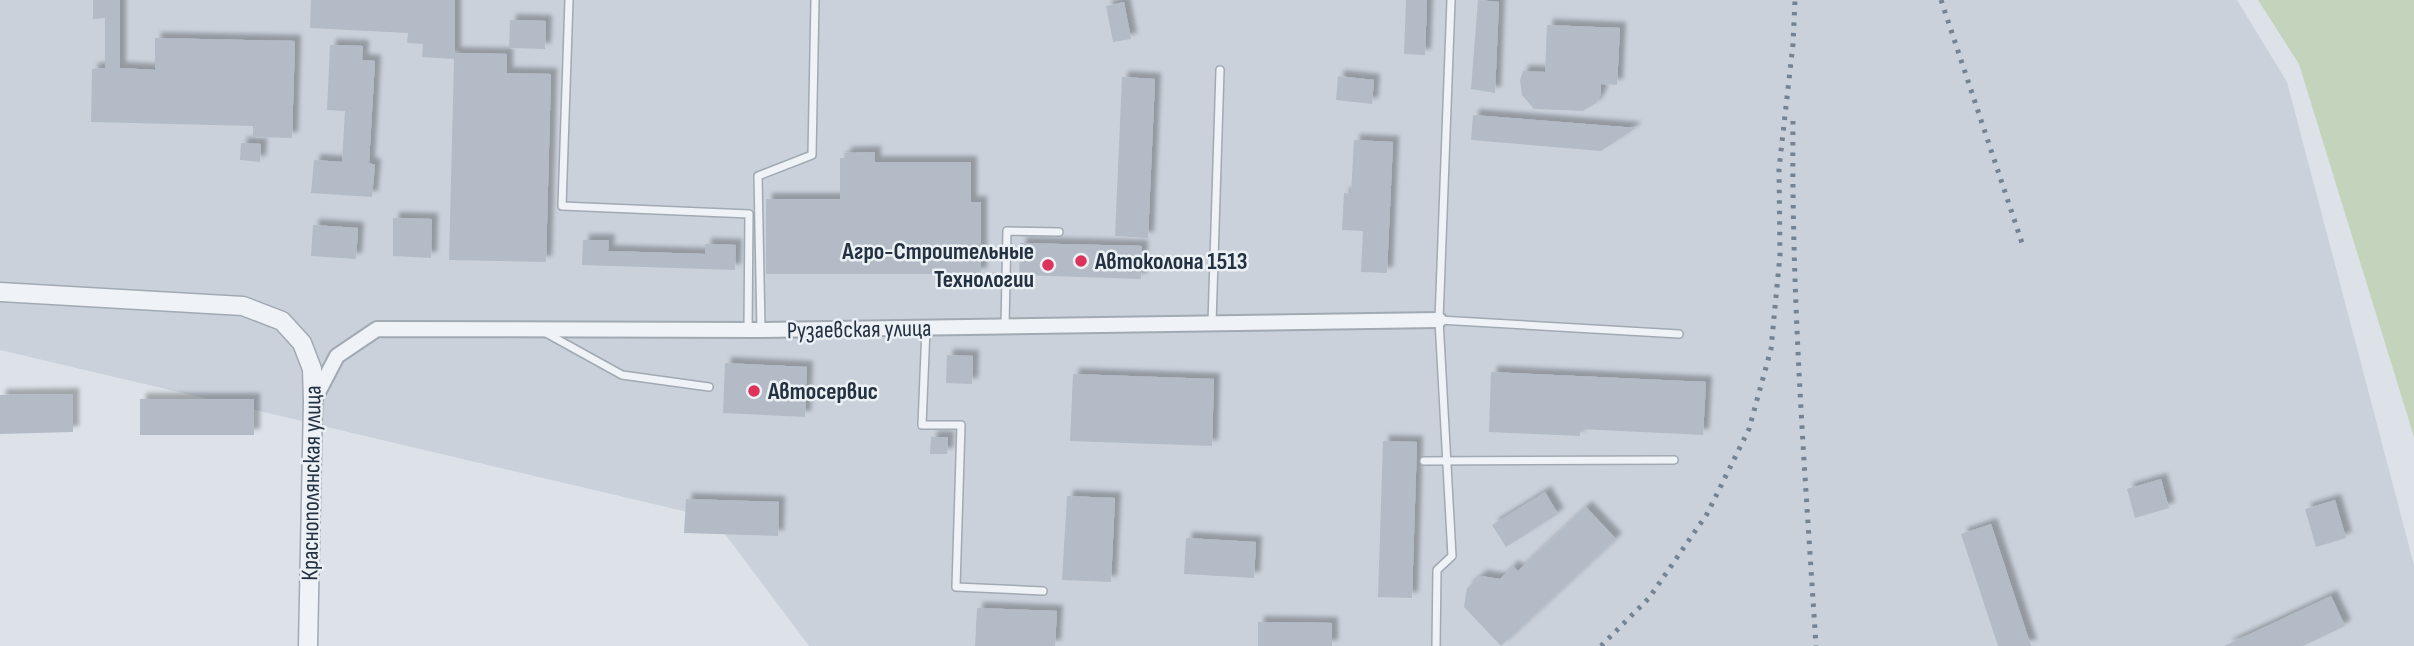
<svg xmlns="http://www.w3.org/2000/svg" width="2414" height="646" viewBox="0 0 2414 646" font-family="'Sofia Sans Condensed',sans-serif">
<defs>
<filter id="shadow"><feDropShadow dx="6" dy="-6" stdDeviation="2" flood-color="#0004"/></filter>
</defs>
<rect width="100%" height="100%" fill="#dce2e8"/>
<path fill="#cad1db" d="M 0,0 L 2237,0 L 2287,82 L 2414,565 L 2414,646 L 809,646 L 713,518 L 0,350 Z"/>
<path fill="#c4d3bc" d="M 2258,0 L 2414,0 L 2414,437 L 2299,64 Z"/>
<g fill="#b3bcc6" filter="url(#shadow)">
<path d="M 93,0 L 120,0 L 120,68 L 155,70 L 155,38 L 295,41 L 292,138 L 253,137 L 253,126 L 91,122 L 92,69 L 105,68 L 105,18 L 93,19 Z"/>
<path d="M 311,0 L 455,0 L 455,53 L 507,54 L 507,73 L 551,74 L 546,262 L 449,260 L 454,59 L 422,57 L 423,44 L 407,43 L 408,33 L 310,28 Z"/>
<path d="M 1406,0 L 1427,0 L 1425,55 L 1404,54 Z"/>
<path d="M 1478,0 L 1499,2 L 1495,93 L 1471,89 Z"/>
<path d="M 1124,2 L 1131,39 L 1113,42 L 1106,6 Z"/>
<path d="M 510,20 L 546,21 L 545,49 L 509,48 Z"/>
<path d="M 1547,25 L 1620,28 L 1617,85 L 1601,84 L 1601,94 L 1596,103 L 1583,111 L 1534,109 L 1522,95 L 1520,80 L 1523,71 L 1545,72 Z"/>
<path d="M 330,45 L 363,46 L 362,60 L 375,61 L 369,163 L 375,165 L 372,197 L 311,193 L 314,160 L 342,162 L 345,111 L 327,110 Z"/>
<path d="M 1338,76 L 1374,80 L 1372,104 L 1336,100 Z"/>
<path d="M 1122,77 L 1155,79 L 1148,238 L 1115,236 Z"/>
<path d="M 1473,115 L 1636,128 L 1601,151 L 1471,140 Z"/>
<path d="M 1354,140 L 1393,142 L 1387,273 L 1361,272 L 1363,231 L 1342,230 L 1344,193 L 1351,194 Z"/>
<path d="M 241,143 L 261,144 L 260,162 L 240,160 Z"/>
<path d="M 875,152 L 875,162 L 971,162 L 971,202 L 981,202 L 981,274 L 766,274 L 766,199 L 840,199 L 840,158 L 845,158 L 845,153 Z"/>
<path d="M 393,218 L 432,219 L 431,258 L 393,256 Z"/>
<path d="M 313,225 L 358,228 L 356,259 L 311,256 Z"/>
<path d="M 583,240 L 609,240 L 608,251 L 705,254 L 705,244 L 736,245 L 735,270 L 582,265 Z"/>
<path d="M 1020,243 L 1142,246 L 1141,279 L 1019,275 Z"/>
<path d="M 947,355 L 973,356 L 972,384 L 946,383 Z"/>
<path d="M 725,363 L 807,367 L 805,417 L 723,413 Z"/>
<path d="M 1491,372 L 1706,382 L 1703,435 L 1580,429 L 1580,436 L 1489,432 Z"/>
<path d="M 1073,374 L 1214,379 L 1212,446 L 1070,441 Z"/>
<path d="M 73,394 L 73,432 L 0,434 L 0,395 Z"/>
<rect x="140" y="399" width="114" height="36"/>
<path d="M 931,437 L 948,437 L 947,454 L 930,454 Z"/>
<path d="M 1383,441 L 1417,442 L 1412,598 L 1378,597 Z"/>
<path d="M 2161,479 L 2169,508 L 2135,518 L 2127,489 Z"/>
<path d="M 1545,492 L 1558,514 L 1506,547 L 1492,525 Z"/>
<path d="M 1067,496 L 1115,498 L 1111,582 L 1062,580 Z"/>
<path d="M 686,499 L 779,502 L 778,536 L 684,533 Z"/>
<path d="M 2335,500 L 2346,538 L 2316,547 L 2305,509 Z"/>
<path d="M 1586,507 L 1616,539 L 1501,646 L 1464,607 L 1467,588 L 1481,576 L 1500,579 L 1513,566 L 1518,571 Z"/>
<path d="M 1991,524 L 2031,646 L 1998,646 L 1961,534 Z"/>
<path d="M 1186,538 L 1256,542 L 1254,578 L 1184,574 Z"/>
<path d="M 2331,596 L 2345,626 L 2303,646 L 2224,646 Z"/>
<path d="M 977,608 L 1057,611 L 1055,646 L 975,646 Z"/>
<path d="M 1258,622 L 1332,623 L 1332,646 L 1258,646 Z"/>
</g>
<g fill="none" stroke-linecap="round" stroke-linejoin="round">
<defs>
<g id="service">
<path d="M 569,0 L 562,206 L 749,214 L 748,329"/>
<path d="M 1439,320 L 1679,334"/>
<path d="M 1212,323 L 1220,70"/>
<path d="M 1005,326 L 1007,231 L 1059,232"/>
<path d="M 926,328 L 922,425 L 961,425 L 956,587 L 1043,591"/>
<path d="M 761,329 L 758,176 L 812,155 L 815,0"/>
<path d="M 546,333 L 622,375 L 709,387"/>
<path d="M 1424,461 L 1674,460"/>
<path d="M 1436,646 L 1437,570 L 1452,556 L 1439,320 L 1451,0"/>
</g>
<path id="minor" d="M 314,400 L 337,356 L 377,329 L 761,330 L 1439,320"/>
<path id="tertiary" d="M 0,292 L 243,306 L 282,321 L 302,343 L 312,369 L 313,401 L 308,646"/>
</defs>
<use href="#service" stroke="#a1a9b2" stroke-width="10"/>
<use href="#minor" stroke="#a1a9b2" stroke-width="18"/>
<use href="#tertiary" stroke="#a1a9b2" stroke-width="21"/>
<use href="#service" stroke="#eff2f6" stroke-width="7"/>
<use href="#minor" stroke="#eff2f6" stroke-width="14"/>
<use href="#tertiary" stroke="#eff2f6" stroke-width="18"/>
<g stroke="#748393" stroke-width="5" stroke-dasharray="3.5 7" stroke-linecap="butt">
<path d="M 1941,0 L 2023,246"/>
<path d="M 1793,121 C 1791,296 1805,472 1816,646"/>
<path d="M 1601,646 L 1649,598 L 1707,514 L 1749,429 L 1771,349 L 1780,255 L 1779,169 L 1793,44 L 1795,0"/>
</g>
</g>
<g fill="#dc325b" stroke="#ecf1f6" stroke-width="2.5">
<circle cx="1081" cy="261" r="7"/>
<circle cx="1048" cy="265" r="7"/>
<circle cx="754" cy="391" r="7"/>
</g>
<g text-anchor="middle" stroke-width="5" stroke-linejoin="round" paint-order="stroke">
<g font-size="24" font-weight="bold" fill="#243140" stroke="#ecf1f6" text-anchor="start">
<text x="1034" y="259" text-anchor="end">Агро-Строительные<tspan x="1034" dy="28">Технологии</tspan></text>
<text x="1095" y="269">Автоколона 1513</text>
<text x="768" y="399">Автосервис</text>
</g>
<g font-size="24" fill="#243140" stroke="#ecf1f6">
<text transform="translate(859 329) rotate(-1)" y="8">Рузаевская улица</text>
<text transform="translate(311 483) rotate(-89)" y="8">Краснополянская улица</text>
</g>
</g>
</svg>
